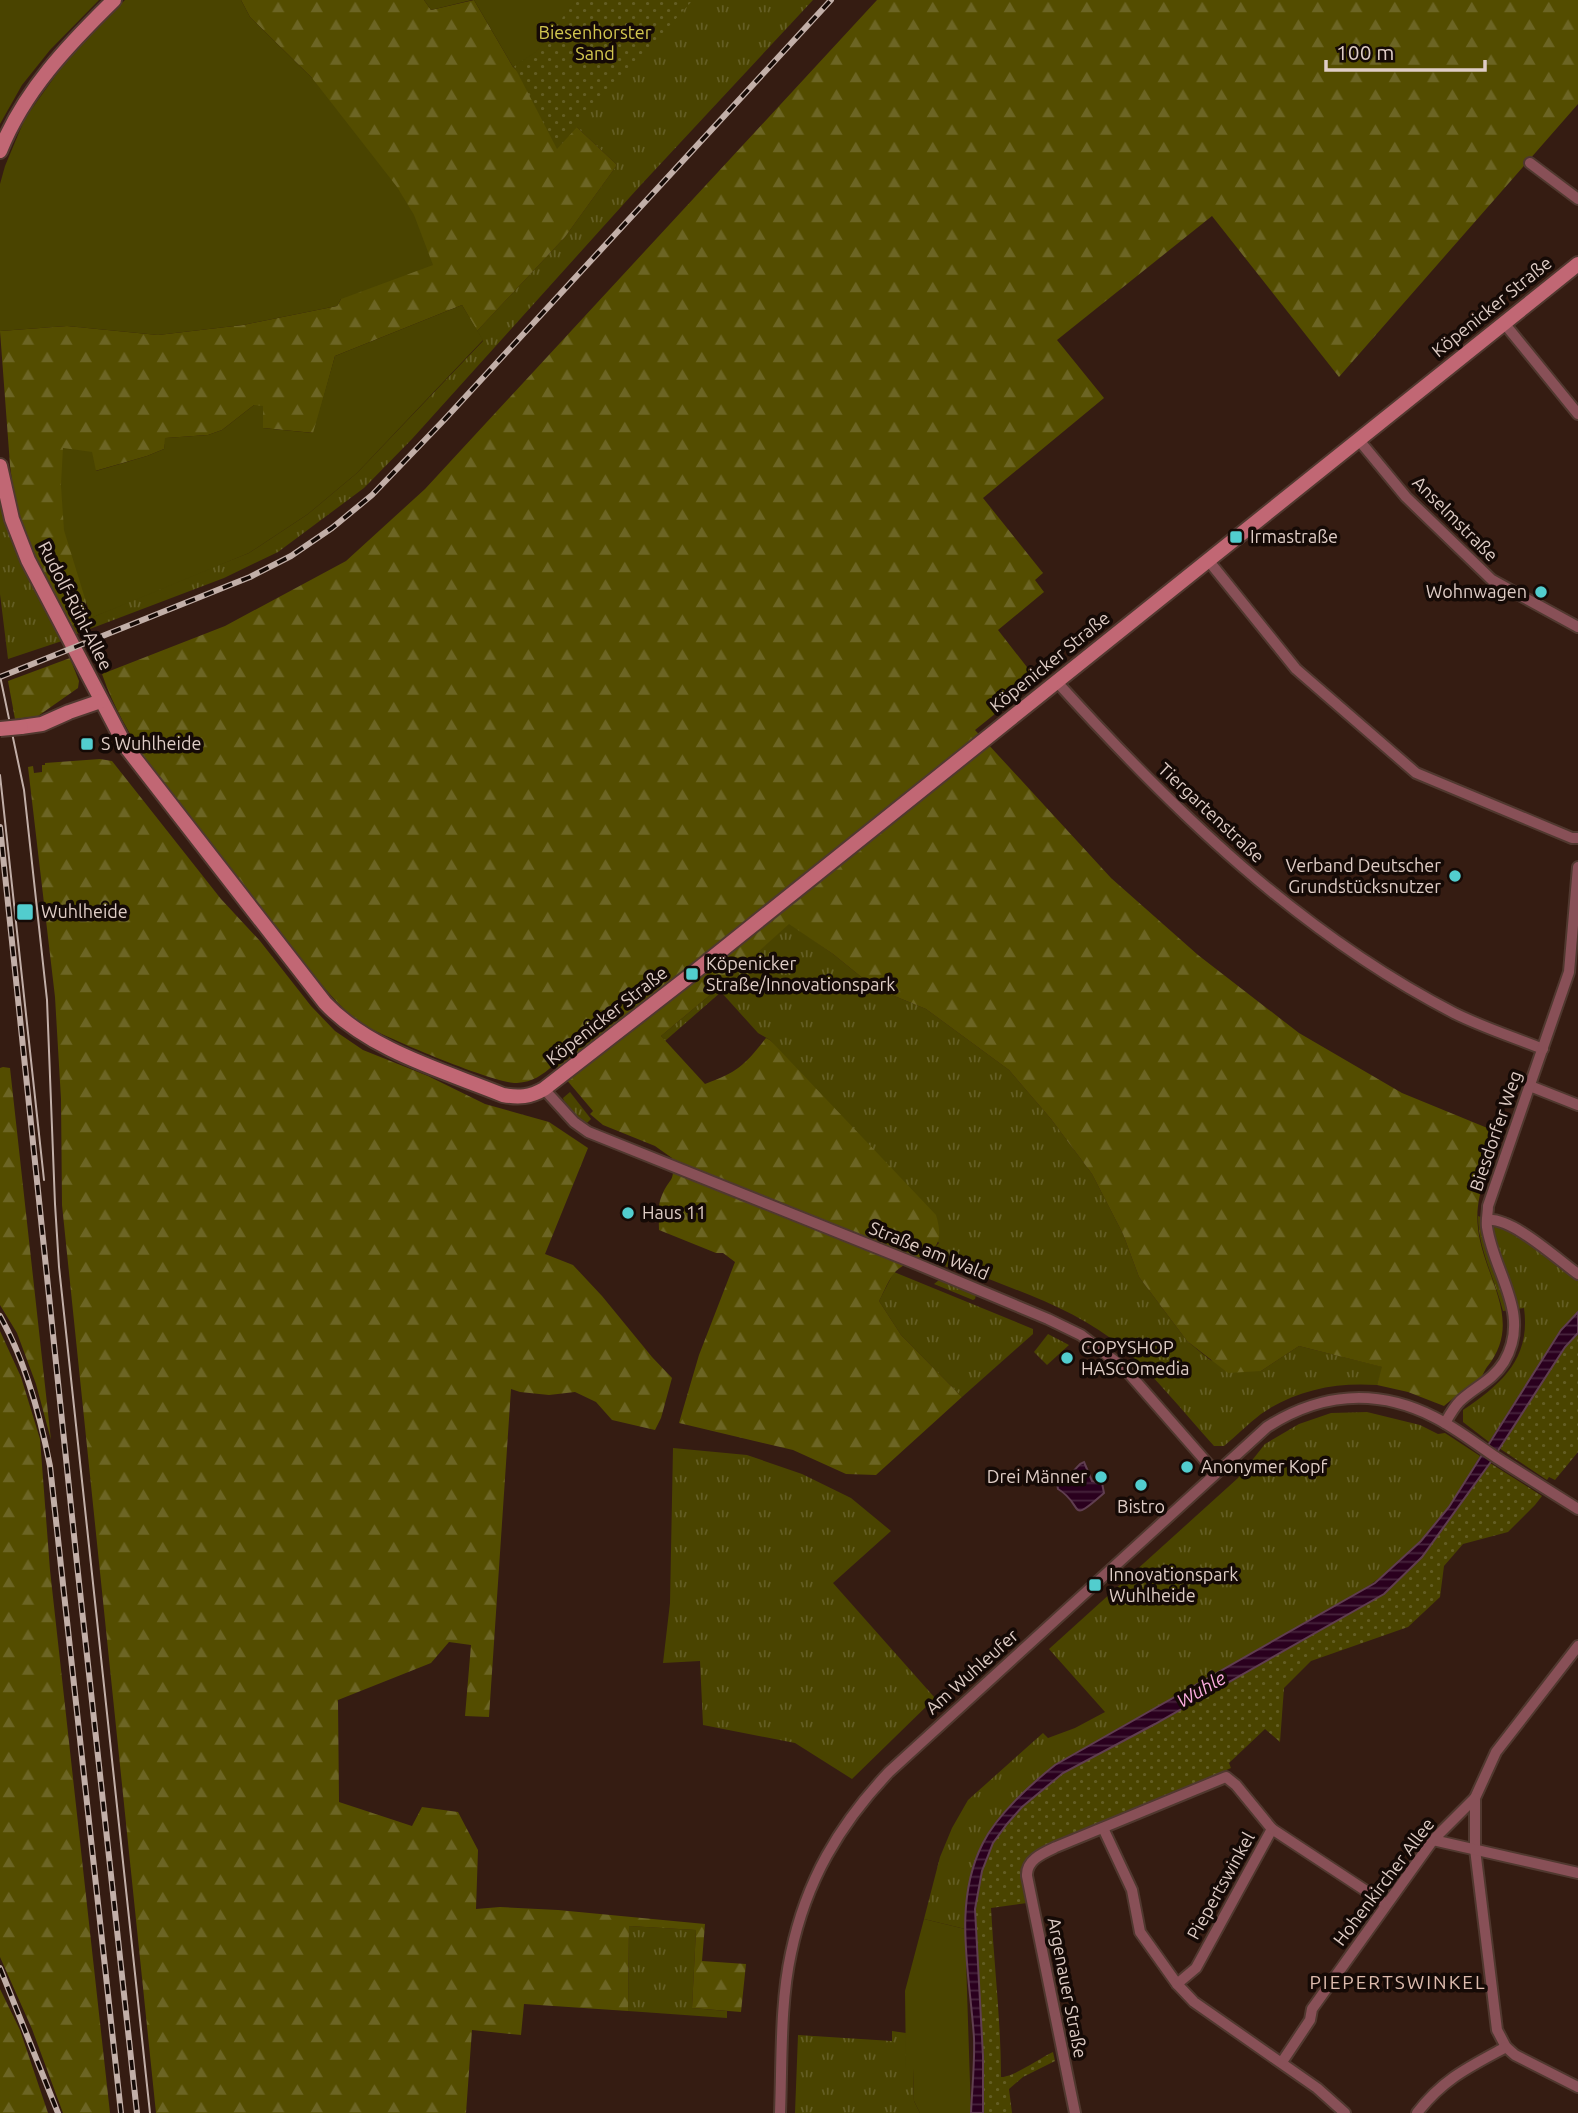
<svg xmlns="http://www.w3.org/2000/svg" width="1578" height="2113" viewBox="0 0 1578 2113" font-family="Ubuntu,sans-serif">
<defs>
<pattern id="grass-tufts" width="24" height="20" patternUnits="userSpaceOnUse" patternTransform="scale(1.75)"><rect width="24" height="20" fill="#4a4400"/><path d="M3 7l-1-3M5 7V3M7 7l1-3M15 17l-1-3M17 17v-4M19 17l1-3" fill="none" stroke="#645e24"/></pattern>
<pattern id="forest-firs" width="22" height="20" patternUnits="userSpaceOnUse" patternTransform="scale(1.75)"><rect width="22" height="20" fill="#544d00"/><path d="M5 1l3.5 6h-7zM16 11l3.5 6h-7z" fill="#6c6524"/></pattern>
<pattern id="park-dots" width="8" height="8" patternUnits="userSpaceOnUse" patternTransform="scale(1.75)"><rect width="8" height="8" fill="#4a4400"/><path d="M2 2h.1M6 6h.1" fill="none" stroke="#645e24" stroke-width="1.8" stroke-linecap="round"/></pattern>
<pattern id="water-rules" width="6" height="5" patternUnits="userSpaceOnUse" patternTransform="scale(1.75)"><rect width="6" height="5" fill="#2a001e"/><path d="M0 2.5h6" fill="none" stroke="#48243d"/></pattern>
</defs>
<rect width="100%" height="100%" fill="#351c12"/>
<g fill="url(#grass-tufts)">
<path d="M 576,0 L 813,0 L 639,187 L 412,439 L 364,488 L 278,552 L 224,578 L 74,635 L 70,627 L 150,592 L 249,553 L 308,514 L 357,473 L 483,341 L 477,331 L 565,237 L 617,165 L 513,67 L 536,52 Z"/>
<path d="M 0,496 C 12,548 36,595 62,641 L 8,659 L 0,594 Z"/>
<path d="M 789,923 L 833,954 L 875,988 L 926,1009 L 1009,1070 L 1051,1119 L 1092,1174 L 1123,1234 L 1139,1277 L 1187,1341 L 1210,1360 L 1261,1371 L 1299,1346 L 1383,1367 L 1377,1385 C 1336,1382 1295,1390 1261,1414 C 1248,1424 1236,1436 1224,1446 L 1214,1446 C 1185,1414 1156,1377 1123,1348 C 1076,1308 1012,1289 955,1266 L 946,1267 L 943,1258 L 932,1250 L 939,1243 L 770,1040 L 758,1033 L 721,992 L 665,1041 L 661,1036 L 723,984 Z"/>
<path d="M 570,1092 L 591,1119 L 587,1123 L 578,1117 L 564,1101 L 563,1098 Z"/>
<path d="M 1478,1216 L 1502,1225 L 1578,1268 L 1578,1312 L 1561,1330 L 1489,1442 L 1463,1422 L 1463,1410 C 1502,1384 1531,1358 1524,1308 L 1503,1311 C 1495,1279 1478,1249 1478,1216 Z"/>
<path d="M 894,1272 L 1033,1329 L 1033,1334 L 962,1397 L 901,1335 L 879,1301 Z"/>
<path d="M 939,1280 L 976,1295 L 975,1299 L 973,1300 L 934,1284 Z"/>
<path d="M 1048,1334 L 1069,1345 L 1047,1365 L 1034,1352 Z"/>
<path d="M 1367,1412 L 1420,1425 L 1438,1434 L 1445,1433 L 1480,1456 C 1470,1473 1461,1491 1449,1507 C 1423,1544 1387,1575 1349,1599 L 1110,1733 L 984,1841 L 972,1869 L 966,1909 L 965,1929 L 924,1919 L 940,1857 L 952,1828 L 968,1800 L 1043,1733 L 1048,1738 L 1075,1728 L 1105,1712 L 1049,1649 L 1238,1478 L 1265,1444 L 1299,1424 L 1331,1413 Z"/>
<path d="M 673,1448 L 747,1455 L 802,1474 L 851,1498 L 891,1531 L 833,1583 L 935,1698 L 852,1779 L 795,1743 L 703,1725 L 700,1661 L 663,1663 L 670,1603 Z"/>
<path d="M 629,1926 L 696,1930 L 692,2008 L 727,2011 L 727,2018 L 628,2011 Z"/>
<path d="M 892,2031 L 906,2033 L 906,2068 L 913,2069 L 914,2101 L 920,2113 L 795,2113 L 798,2035 L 892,2041 Z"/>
</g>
<g fill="url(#forest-firs)">
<path d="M 241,0 L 424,0 L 431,10 L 474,0 L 513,67 L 617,165 L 565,237 L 477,331 L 462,305 L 335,356 L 314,433 L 263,428 L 254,405 L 222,430 L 208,435 L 166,438 L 164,449 L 147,456 L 95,471 L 86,606 L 91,618 L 70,627 L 33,557 L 15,505 L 10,465 L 0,331 L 67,326 L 158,335 L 243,325 L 337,306 L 341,299 L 312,78 L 250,17 Z"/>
<path d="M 877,0 L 1578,0 L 1578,104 L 1339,377 L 1212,216 L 1057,340 L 1104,398 L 983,498 L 1043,573 L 1035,580 L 1044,592 L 998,630 L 1037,680 L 975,730 L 1111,878 L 1198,955 L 1299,1033 L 1402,1093 L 1502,1134 C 1490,1164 1474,1195 1478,1228 C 1483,1277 1525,1320 1487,1367 C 1484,1371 1483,1376 1479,1380 C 1468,1389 1455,1396 1444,1406 L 1408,1392 L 1377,1385 L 1382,1367 L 1299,1346 L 1261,1371 L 1228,1373 L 1187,1341 L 1139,1277 L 1123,1234 L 1092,1174 L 1051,1119 L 1009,1070 L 926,1009 L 875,988 L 833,954 L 789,924 L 723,984 L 661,1036 L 705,1084 C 738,1072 745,1065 766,1038 L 770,1040 L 936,1215 C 949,1258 920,1251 896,1271 C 889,1278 884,1292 879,1301 L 901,1335 L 962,1397 L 876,1475 L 846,1474 L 793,1450 L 679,1423 L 699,1355 L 735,1262 L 723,1253 L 716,1253 L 659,1230 C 659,1218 657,1206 662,1195 C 671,1175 675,1184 672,1158 L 655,1146 L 603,1125 L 590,1114 L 593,1111 L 554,1065 C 542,1075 533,1082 517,1083 C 497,1085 382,1036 362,1024 C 346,1013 333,998 320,983 L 147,762 C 129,733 113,706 102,674 L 225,626 L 346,561 L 425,489 Z"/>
<path d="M 70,658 L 79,681 L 78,688 L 38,716 L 15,719 L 8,681 Z"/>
<path d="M 100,759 L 112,761 L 221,899 L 260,941 L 311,1006 L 335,1031 L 363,1050 L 428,1076 L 485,1104 L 549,1122 L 588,1148 L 545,1254 L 573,1265 L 602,1296 L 652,1357 L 672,1378 L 661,1418 L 655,1430 L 612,1420 L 596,1402 L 575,1392 L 549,1395 L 520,1392 L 511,1389 L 489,1717 L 465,1716 L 471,1645 L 449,1642 L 431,1663 L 338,1700 L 339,1802 L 412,1826 L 422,1807 L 458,1812 L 478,1850 L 476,1909 L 500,1907 L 558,1910 L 705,1924 L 702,1961 L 746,1964 L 741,2012 L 692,2008 L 696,1930 L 629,1926 L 628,2011 L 524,2004 L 521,2035 L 472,2030 L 466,2113 L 156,2113 L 62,1205 L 61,1099 L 55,997 L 28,767 L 33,766 L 34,773 L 42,772 L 42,765 L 45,765 L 45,763 Z"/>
<path d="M 3,1067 L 10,1068 L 51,1440 L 36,1384 L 17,1333 L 0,1305 L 0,1068 Z"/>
<path d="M 0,1331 L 21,1377 L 40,1439 L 50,1570 L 110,2113 L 63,2113 L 32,2029 L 0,1957 Z"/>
<path d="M 0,1989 L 20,2030 L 48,2113 L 0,2113 Z"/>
</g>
<g fill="url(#park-dots)">
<path d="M 575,0 L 693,0 L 557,149 L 514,66 Z"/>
<path d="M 1578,1333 L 1578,1452 L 1555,1480 L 1549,1477 L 1547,1480 L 1499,1448 L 1565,1347 Z"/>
<path d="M 1490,1463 L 1542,1496 L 1535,1505 L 1508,1532 L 1463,1544 L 1444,1566 L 1440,1597 L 1408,1627 L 1311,1661 L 1284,1688 L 1280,1742 L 1265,1729 L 1229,1763 L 1231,1768 L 1041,1848 C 1018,1872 1020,1870 1027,1903 L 991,1908 C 994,1965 1001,2021 1001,2077 C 1012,2078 1040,2058 1053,2052 L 1055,2061 L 1023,2077 L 1009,2089 L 1012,2113 L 983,2113 L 983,2056 L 975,1910 L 982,1871 L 993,1843 L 1007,1824 L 1022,1807 L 1063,1773 L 1155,1724 L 1384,1594 L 1422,1557 Z"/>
</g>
<g fill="#4a4400">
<path d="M 0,0 L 99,0 L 50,50 L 22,85 L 0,124 Z"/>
<path d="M 125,0 L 241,0 L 250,17 L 312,78 L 397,187 L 414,215 L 433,265 L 341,299 L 337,306 L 243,325 L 158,335 L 67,326 L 0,331 L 0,184 L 5,166 L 25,118 L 73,51 Z"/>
<path d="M 424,0 L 472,0 L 431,10 Z"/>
<path d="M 474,0 L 576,0 L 536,52 L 513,67 Z"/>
<path d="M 462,305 L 483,340 L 357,473 L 308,514 L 249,553 L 91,618 L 64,530 L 61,485 L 63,448 L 92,452 L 96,471 L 147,456 L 164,449 L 165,438 L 208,435 L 222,430 L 254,405 L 263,406 L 263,428 L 313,433 L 335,356 Z"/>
<path d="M 924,1919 L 965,1929 L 971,2113 L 920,2113 L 914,2101 L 913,2069 L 906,2069 L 905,1991 Z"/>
</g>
<g fill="url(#water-rules)" stroke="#603e50" stroke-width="2">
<path d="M 1578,1312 L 1578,1333 L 1565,1347 L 1490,1463 L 1422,1557 L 1384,1594 L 1155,1724 L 1063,1773 L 1022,1807 L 1007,1824 L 993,1843 L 982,1871 L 975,1909 L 983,2056 L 983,2113 L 971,2113 C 972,2088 975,2063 974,2038 C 970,1974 952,1903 983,1843 C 997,1815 1031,1784 1055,1765 L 1375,1583 L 1421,1541 L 1449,1507 L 1561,1330 Z"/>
<path d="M 1084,1462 L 1092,1481 L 1102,1483 L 1104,1493 C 1067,1526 1085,1505 1058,1489 L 1057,1484 L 1069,1476 L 1080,1464 Z"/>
</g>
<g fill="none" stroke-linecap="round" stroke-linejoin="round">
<defs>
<g id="street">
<path d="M 1530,163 L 1578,199"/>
<path d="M 1504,323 L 1578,414"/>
<path d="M 1358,439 L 1406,497 L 1492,580 L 1578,627"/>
<path d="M 1208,560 L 1296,669 L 1416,773 L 1572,838 L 1578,838"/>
<path d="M 1057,682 C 1173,810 1299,933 1454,1013 C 1482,1027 1513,1037 1543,1049"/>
<path d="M 1530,1086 L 1578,1105"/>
<path d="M 544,1089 L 574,1122 L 588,1132 L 912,1262 L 1048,1319 L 1081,1335 L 1125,1369 L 1216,1473"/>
<path d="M 1487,1220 C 1512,1217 1557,1259 1578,1274"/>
<path d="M 1445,1423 C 1449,1416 1454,1407 1460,1401 C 1475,1387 1493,1380 1504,1362 C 1532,1314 1494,1274 1487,1227 C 1486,1220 1488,1213 1488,1206 L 1569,972 L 1578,867"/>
<path d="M 1578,1646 L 1496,1752 L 1475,1798 L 1475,1849 L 1497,2030 L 1506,2047 L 1515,2055 L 1578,2087"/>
<path d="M 1103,1828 L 1132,1890 L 1140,1932 L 1177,1984 L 1194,2002 L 1317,2088 L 1345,2113"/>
<path d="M 1433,1840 L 1578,1873"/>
<path d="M 1177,1984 L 1196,1968 L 1272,1829"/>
<path d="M 1282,2062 L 1310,2020 L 1312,2009 L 1433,1840 L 1475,1798"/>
<path d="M 780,2113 C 782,2061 780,2003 791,1953 C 806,1881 839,1825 889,1772 L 1267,1427 C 1320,1393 1377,1388 1434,1417 C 1456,1428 1476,1444 1497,1458 C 1524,1475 1551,1492 1578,1509"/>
<path d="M 1075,2113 L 1027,1876 C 1026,1860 1043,1853 1056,1847 L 1226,1777 L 1236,1785 L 1272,1829 L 1386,1904"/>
<path d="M 1417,2113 C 1443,2079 1469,2067 1506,2047"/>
</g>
<g id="secondary">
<path d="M 0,151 C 24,91 68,45 114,0"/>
<path d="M 0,466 L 12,519 L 28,560 L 126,747 L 325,1003 C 369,1050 444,1071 503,1095 C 519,1098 530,1097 544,1089 L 692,974 L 1578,264"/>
<path d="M 21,727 L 42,724 L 69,712 L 101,701"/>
</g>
</defs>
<use href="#street" stroke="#50382f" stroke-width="14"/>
<use href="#secondary" stroke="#50382f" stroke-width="18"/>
<use href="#street" stroke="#885057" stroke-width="10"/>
<use href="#secondary" stroke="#c16774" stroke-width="14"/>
<g stroke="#c2afa8" stroke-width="2">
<path d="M 0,676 L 24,790 L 47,1000 L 55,1204 L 59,1267 L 150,2113"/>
<path d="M 0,775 L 44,1180"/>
</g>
<defs>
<g id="rail">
<path d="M 0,677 L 250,577 L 291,556 L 332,528 L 372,495 L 445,419 L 831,0"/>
<path d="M 0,827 L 77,1564 L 137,2113"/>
<path d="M 0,1316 C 26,1362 40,1415 50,1466 L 121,2113"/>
<path d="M 0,1968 L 58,2113"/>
</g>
</defs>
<use href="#rail" stroke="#c2afa8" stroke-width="6"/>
<use href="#rail" stroke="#150a06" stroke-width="3.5" stroke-dasharray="10" stroke-linecap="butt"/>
<defs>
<path id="secondary-bridge" d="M 0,729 L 21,727"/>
</defs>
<use href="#secondary-bridge" stroke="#50382f" stroke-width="18" stroke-linecap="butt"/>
<use href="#secondary-bridge" stroke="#c16774" stroke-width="14"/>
</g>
<g fill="#52cdce" stroke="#150a06" stroke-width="2.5">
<rect x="1229" y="530" width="14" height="14" rx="3.5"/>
<circle cx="1541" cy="592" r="7"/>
<rect x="80" y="737" width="14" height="14" rx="3.5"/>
<circle cx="1455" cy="876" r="7"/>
<rect x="16" y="903" width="18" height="18" rx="3.5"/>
<rect x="685" y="967" width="14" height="14" rx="3.5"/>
<circle cx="628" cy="1213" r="7"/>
<circle cx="1067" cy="1358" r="7"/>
<circle cx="1187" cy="1467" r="7"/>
<circle cx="1101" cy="1477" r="7"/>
<circle cx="1141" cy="1485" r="7"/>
<rect x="1088" y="1578" width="14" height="14" rx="3.5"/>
</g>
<g text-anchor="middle" stroke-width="7" stroke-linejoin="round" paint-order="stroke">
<g font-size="18" fill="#d3c750" stroke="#150a06">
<text x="595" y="39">Biesenhorster<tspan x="595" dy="21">Sand</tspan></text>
</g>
<g font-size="18" fill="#dfcdc6" stroke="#150a06">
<text transform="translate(1492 307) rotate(-39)" y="6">Köpenicker Straße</text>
<text transform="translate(1455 519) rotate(45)" y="6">Anselmstraße</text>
<text transform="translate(75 606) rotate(63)" y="6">Rudolf-Rühl-Allee</text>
<text transform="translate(1050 662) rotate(-39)" y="6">Köpenicker Straße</text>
<text transform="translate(1211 813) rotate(43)" y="6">Tiergartenstraße</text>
<text transform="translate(607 1016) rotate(-38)" y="6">Köpenicker Straße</text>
<text transform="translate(1496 1131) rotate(-71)" y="6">Biesdorfer Weg</text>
<text transform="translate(929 1251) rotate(22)" y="6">Straße am Wald</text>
<text transform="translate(972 1672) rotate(-42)" y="6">Am Wuhleufer</text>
<text transform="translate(1384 1882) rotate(-53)" y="6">Hohenkircher Allee</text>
<text transform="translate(1221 1886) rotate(-61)" y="6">Piepertswinkel</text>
<text transform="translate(1067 1988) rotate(79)" y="6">Argenauer Straße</text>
</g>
<g font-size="18" fill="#dfcdc6" stroke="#150a06" text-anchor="start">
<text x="1250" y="543">Irmastraße</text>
<text x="1527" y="598" text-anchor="end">Wohnwagen</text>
<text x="101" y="750">S Wuhlheide</text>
<text x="1441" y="872" text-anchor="end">Verband Deutscher<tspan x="1441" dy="21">Grundstücksnutzer</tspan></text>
<text x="41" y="918">Wuhlheide</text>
<text x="706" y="970">Köpenicker<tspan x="706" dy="21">Straße/Innovationspark</tspan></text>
<text x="642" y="1219">Haus 11</text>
<text x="1081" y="1354">COPYSHOP<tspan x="1081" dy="21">HASCOmedia</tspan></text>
<text x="1201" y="1473">Anonymer Kopf</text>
<text x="1087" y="1483" text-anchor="end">Drei Männer</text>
<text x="1141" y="1513" text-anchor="middle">Bistro</text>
<text x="1109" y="1581">Innovationspark<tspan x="1109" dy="21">Wuhlheide</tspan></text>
</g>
<g font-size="19" font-style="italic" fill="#fbacde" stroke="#150a06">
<text transform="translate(1201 1689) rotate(-30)" y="7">Wuhle</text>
</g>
<g font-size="19" letter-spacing="2" fill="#debcae" stroke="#150a06">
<text x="1398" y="1989">PIEPERTSWINKEL</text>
</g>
</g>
<path d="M1326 60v10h159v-10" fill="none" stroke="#dfcdc6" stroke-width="3.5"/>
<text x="1336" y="60" font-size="21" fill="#dfcdc6" stroke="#150a06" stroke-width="5" paint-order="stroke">100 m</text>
</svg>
